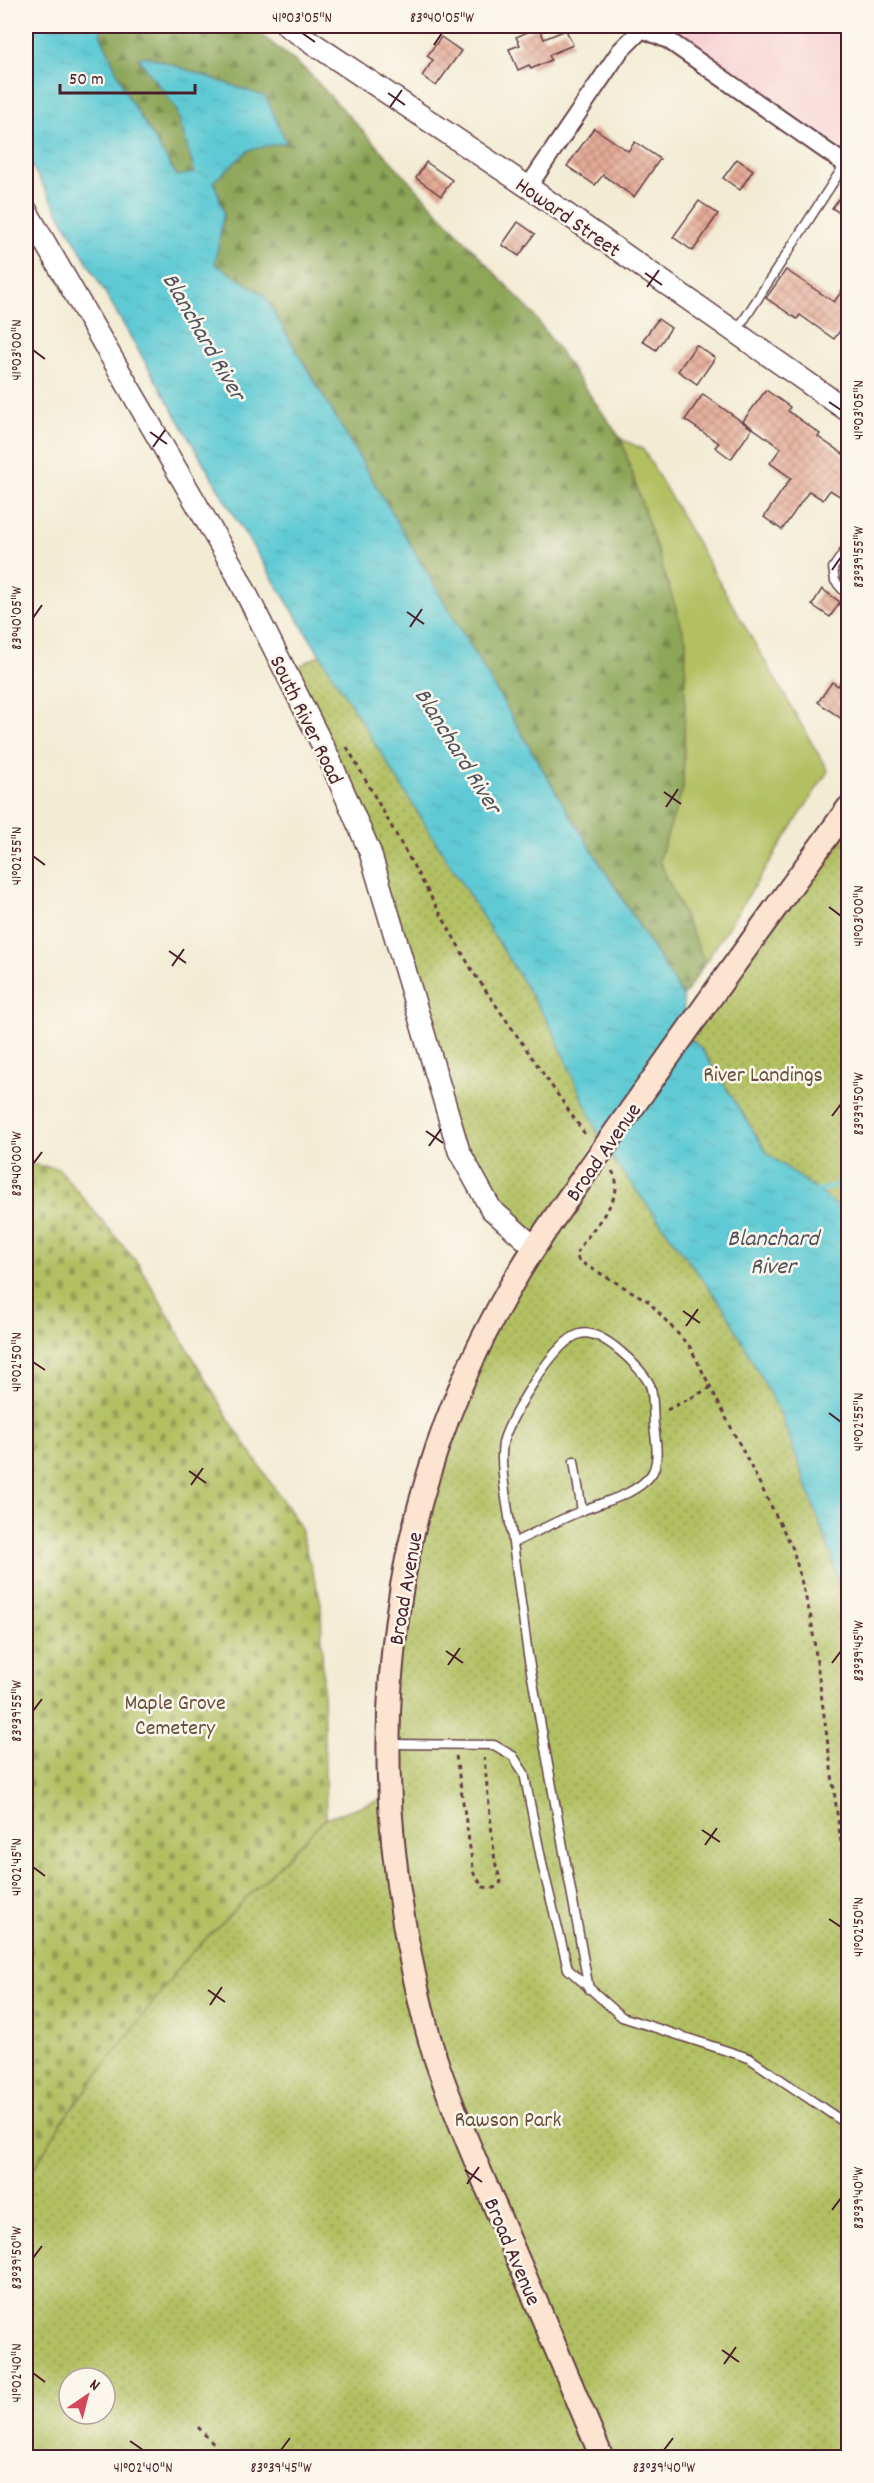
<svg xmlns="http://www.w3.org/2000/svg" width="874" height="2483" viewBox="0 0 874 2483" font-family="Dekko,sans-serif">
<defs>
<pattern id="forest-firs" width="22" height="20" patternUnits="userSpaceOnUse" patternTransform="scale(1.5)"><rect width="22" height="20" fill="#8da658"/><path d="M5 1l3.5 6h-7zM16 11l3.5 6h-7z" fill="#758749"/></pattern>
<pattern id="cemetery-stones" width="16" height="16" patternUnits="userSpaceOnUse" patternTransform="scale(1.5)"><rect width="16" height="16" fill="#b2c062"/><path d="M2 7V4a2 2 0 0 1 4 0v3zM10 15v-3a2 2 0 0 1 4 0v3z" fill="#939b51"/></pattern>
<pattern id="park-dots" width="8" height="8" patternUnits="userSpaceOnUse" patternTransform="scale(1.5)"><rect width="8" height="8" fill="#b2c062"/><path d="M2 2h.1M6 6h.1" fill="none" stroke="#939b51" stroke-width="1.8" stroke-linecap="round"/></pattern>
<pattern id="water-ripples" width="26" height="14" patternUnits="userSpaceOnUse" patternTransform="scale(1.5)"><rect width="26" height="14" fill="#5ecad4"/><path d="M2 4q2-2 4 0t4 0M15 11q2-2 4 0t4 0" fill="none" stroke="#53adb6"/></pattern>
<pattern id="building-cross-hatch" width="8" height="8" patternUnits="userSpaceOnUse" patternTransform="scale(1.5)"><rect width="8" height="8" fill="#e5ab98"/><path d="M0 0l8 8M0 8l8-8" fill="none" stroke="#bc8b7c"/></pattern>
</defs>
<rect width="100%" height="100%" fill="#fbf7ec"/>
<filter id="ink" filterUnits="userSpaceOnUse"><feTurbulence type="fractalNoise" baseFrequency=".0167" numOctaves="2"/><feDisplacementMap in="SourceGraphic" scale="12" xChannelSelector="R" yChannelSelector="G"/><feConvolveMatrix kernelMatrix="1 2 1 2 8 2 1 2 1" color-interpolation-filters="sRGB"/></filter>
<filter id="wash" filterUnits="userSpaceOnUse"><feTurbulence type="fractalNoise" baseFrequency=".008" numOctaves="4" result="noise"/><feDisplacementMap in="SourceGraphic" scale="24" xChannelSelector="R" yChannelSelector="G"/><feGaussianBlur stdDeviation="1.35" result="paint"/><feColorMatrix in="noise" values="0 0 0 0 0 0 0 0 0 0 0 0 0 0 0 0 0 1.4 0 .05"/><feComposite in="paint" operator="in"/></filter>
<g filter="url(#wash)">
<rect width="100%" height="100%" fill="#f3ecd5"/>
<path fill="#f7cfd3" d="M 645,26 L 848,26 L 848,170 Z"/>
<path fill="#b2c062" stroke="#7e7046" stroke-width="1.5" d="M 621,439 L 643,449 L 828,771 L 705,963 L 659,860 L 683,788 L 686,640 Z"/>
<path fill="url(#forest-firs)" stroke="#6c6242" stroke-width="1.5" d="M 104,26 L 250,26 L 307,71 L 533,314 L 621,439 L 686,640 L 683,788 L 659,860 L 705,963 L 683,997 L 556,792 L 263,294 L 215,264 L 224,212 L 214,181 L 249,150 L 266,97 L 147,56 L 138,58 L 176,108 L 195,173 L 177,176 L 128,97 L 100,33 Z"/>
<path fill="url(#cemetery-stones)" stroke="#7e7046" stroke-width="1.5" d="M 26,1164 L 58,1168 L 139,1265 L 231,1423 L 299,1525 L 321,1602 L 326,1818 L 186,1959 L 61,2123 L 26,2182 Z"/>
<path fill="url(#park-dots)" stroke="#7e7046" stroke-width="1.5" fill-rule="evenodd" d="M 379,622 L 660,1068 L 848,808 L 848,2457 L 26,2457 L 26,2182 L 61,2123 L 186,1959 L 326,1818 L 388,1797 L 399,1597 L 439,1442 L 534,1247 L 459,1151 L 370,852 L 287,673 ZM 69,2378 L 105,2378 L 105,2414 L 69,2414 Z"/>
<path fill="url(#water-ripples)" stroke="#547480" stroke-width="1.5" d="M 26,26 L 104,26 L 100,33 L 128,97 L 177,176 L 195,173 L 176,108 L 138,58 L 147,56 L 266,97 L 286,142 L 249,150 L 214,181 L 224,212 L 215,264 L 263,294 L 556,792 L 683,997 L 685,1035 L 701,1048 L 768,1154 L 848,1213 L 848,1623 L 832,1557 L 782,1417 L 726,1311 L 604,1147 L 552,1029 L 239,524 L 26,156 Z"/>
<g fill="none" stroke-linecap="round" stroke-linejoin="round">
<path stroke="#5ecad4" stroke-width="5" d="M 814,1193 L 848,1180"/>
</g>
<g id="blocks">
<g fill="url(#building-cross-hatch)">
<path d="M 539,27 L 544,39 L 566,30 L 573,45 L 549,55 L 551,60 L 531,69 L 529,65 L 518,70 L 509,49 L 520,45 L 516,37 Z"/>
<path d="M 441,37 L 461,51 L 436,86 L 422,76 L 433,60 L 427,56 Z"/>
<path d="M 594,128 L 628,151 L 635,142 L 660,159 L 634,197 L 603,175 L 595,185 L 567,166 Z"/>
<path d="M 737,159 L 753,170 L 740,190 L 723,178 Z"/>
<path d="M 426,162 L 452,180 L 441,196 L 416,178 Z"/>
<path d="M 849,184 L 849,219 L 832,208 Z"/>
<path d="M 699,201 L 718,214 L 693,251 L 673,237 Z"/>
<path d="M 518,222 L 535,234 L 519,256 L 502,245 Z"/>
<path d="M 786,270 L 834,302 L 849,281 L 849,318 L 834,339 L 800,315 L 797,319 L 766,298 Z"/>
<path d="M 658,319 L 671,328 L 656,350 L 642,341 Z"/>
<path d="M 696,345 L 715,358 L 697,384 L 678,371 Z"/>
<path d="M 766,390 L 790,407 L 788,411 L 820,434 L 818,437 L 849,458 L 849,502 L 830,490 L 823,500 L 809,491 L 782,530 L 764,517 L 791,478 L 770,463 L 781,448 L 743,421 Z"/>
<path d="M 703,394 L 752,429 L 731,459 L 715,447 L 719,443 L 685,420 Z"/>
<path d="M 822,589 L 840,602 L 830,617 L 812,605 Z"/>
<path d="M 849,671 L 849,724 L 818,702 L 832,682 L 838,686 Z"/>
</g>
</g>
</g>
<g filter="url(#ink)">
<use href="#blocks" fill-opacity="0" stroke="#633e44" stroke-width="1.5"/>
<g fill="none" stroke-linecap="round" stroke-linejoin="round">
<defs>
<g id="service">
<path d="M 736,332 L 845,164"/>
<path d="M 848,546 L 833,568 L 835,581 L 848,596"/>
<path d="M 574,1461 L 582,1511"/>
<path d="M 513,1543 C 536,1532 559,1520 583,1510 C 606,1501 635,1495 651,1475 C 660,1462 656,1441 654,1426 C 653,1414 654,1396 650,1385 C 641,1367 601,1328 580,1334 C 555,1340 512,1414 504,1439 C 497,1462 510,1517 513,1543 L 528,1655 L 589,1989"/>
<path d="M 390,1744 L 494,1745 L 513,1756 L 524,1773 L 543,1868 L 568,1969 L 622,2017 L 749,2058 L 848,2125"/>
</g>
<path id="minor" d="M 528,187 L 620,51 L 642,29 L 668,40 L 848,166"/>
<g id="tertiary">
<path d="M 287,26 L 528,187 L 848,411"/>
<path d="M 26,210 L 233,567 L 329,758 L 370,852 L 459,1151 L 491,1209 L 534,1247"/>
</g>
<g id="secondary">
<path d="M 719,986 L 848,808"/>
<path d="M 588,1170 C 556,1215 524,1260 498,1309 C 395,1499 367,1711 404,1923 C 412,1967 421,2014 435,2057 C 454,2114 479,2168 502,2223 C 536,2301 569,2379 602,2458"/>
</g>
</defs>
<use href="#service" stroke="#633e44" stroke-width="11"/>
<use href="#minor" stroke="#633e44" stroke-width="20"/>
<use href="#tertiary" stroke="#633e44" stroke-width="24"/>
<use href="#secondary" stroke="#633e44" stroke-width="26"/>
<g stroke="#633e44" stroke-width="3" stroke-dasharray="4.5 4.5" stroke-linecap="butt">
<path d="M 347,747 L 473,972 L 587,1137"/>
<path d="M 612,1171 C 630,1197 586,1232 576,1255 L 579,1261 L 648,1301 L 690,1347 L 793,1549 L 811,1618 L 848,1895"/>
<path d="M 667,1410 L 710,1388"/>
<path d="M 456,1756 L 474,1874 L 483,1887 L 494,1888 L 501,1882 L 495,1862 L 484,1758"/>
<path d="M 198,2427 L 226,2458"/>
</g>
<use href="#service" stroke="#fff" stroke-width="8"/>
<use href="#minor" stroke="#fff" stroke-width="16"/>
<use href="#tertiary" stroke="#fff" stroke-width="21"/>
<use href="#secondary" stroke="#fde4d1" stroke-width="22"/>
<defs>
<path id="secondary-bridge" d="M 588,1170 L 719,986"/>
</defs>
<use href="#secondary-bridge" stroke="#633e44" stroke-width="26" stroke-linecap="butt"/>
<use href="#secondary-bridge" stroke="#fde4d1" stroke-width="22"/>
</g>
</g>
<path fill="none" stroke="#4a1f2b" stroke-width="2" d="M 302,33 L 315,42M 434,45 L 442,33M 388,93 L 405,105M 390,107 L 402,90M 645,273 L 662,285M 647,287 L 659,270M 33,350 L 45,359M 829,402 L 841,410M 150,432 L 167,444M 153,447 L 165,430M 832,570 L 841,557M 407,612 L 424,624M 33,618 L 42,605M 410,627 L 422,609M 664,792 L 681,804M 666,807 L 678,789M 33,856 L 45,865M 829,907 L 841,916M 169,951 L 186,963M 172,966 L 184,949M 832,1116 L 841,1104M 426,1131 L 443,1143M 429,1146 L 441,1129M 33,1164 L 42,1152M 683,1311 L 700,1323M 686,1326 L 698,1309M 33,1362 L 45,1370M 829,1413 L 841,1422M 189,1471 L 206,1483M 191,1485 L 203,1468M 446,1651 L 463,1663M 832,1663 L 841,1651M 448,1665 L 460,1648M 33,1711 L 42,1699M 702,1830 L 720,1842M 705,1845 L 717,1828M 33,1867 L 45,1876M 829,1919 L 841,1927M 208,1990 L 225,2002M 210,2005 L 222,1987M 465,2170 L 482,2182M 467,2184 L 479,2167M 832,2210 L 841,2198M 33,2258 L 42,2246M 722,2350 L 739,2362M 724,2364 L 736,2347M 33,2373 L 45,2382M 130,2441 L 143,2450M 281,2450 L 290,2438M 664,2450 L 673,2438"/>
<g text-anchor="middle" stroke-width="5" stroke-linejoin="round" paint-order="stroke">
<g font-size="22" fill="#4a1f2b" stroke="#fbf7ec">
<text transform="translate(569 216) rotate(35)" y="8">Howard Street</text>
<text transform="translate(308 719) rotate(64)" y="8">South River Road</text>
<text transform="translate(602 1151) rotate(-55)" y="8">Broad Avenue</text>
<text transform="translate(404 1588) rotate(-80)" y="8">Broad Avenue</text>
<text transform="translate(514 2251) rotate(67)" y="8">Broad Avenue</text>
</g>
<g font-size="22" fill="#694f3c" stroke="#fbf7ec">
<text x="763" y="1081">River Landings</text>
<text x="175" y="1709">Maple Grove<tspan x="175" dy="25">Cemetery</tspan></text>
<text x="508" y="2126">Rawson Park</text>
</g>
<g font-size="24" font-style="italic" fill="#50525e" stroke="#fbf7ec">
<text transform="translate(205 336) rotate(60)" y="8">Blanchard River</text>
<text transform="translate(459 750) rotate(58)" y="8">Blanchard River</text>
<text x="773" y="1245">Blanchard<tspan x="773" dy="28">River</tspan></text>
</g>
</g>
<rect width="874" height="2483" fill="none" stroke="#fbf7ec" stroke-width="66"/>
<g transform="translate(87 2396) rotate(35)"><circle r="28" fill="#fbf7ec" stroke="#b4a19f" stroke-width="1.5"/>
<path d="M0-4.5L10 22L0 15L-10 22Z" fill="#d1495b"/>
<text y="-9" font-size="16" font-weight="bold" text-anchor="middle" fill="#4a1f2b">N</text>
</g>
<path d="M60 84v9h135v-9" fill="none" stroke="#4a1f2b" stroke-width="3"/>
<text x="69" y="84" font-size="18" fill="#4a1f2b" stroke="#fbf7ec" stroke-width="4.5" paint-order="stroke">50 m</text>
<rect x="33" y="33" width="808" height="2417" fill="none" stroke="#4a1f2b" stroke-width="2"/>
<g font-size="15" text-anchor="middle" fill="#4a1f2b">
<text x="302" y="22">41°03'05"N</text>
<text x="442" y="22">83°40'05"W</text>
<text transform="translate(16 350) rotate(-90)" y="5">41°03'00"N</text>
<text transform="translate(858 410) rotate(-90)" y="5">41°03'05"N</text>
<text transform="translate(858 557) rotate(-90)" y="5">83°39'55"W</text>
<text transform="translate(16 618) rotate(-90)" y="5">83°40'05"W</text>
<text transform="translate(16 856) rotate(-90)" y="5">41°02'55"N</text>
<text transform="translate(858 916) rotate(-90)" y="5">41°03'00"N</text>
<text transform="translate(858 1104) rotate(-90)" y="5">83°39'50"W</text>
<text transform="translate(16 1164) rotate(-90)" y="5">83°40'00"W</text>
<text transform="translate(16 1362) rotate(-90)" y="5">41°02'50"N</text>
<text transform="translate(858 1422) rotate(-90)" y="5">41°02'55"N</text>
<text transform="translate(858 1651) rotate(-90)" y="5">83°39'45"W</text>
<text transform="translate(16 1711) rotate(-90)" y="5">83°39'55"W</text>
<text transform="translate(16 1867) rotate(-90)" y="5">41°02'45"N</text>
<text transform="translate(858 1927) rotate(-90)" y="5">41°02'50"N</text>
<text transform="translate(858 2198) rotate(-90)" y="5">83°39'40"W</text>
<text transform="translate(16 2258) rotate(-90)" y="5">83°39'50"W</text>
<text transform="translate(16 2373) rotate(-90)" y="5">41°02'40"N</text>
<text x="143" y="2472">41°02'40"N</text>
<text x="281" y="2472">83°39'45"W</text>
<text x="664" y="2472">83°39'40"W</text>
</g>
</svg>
